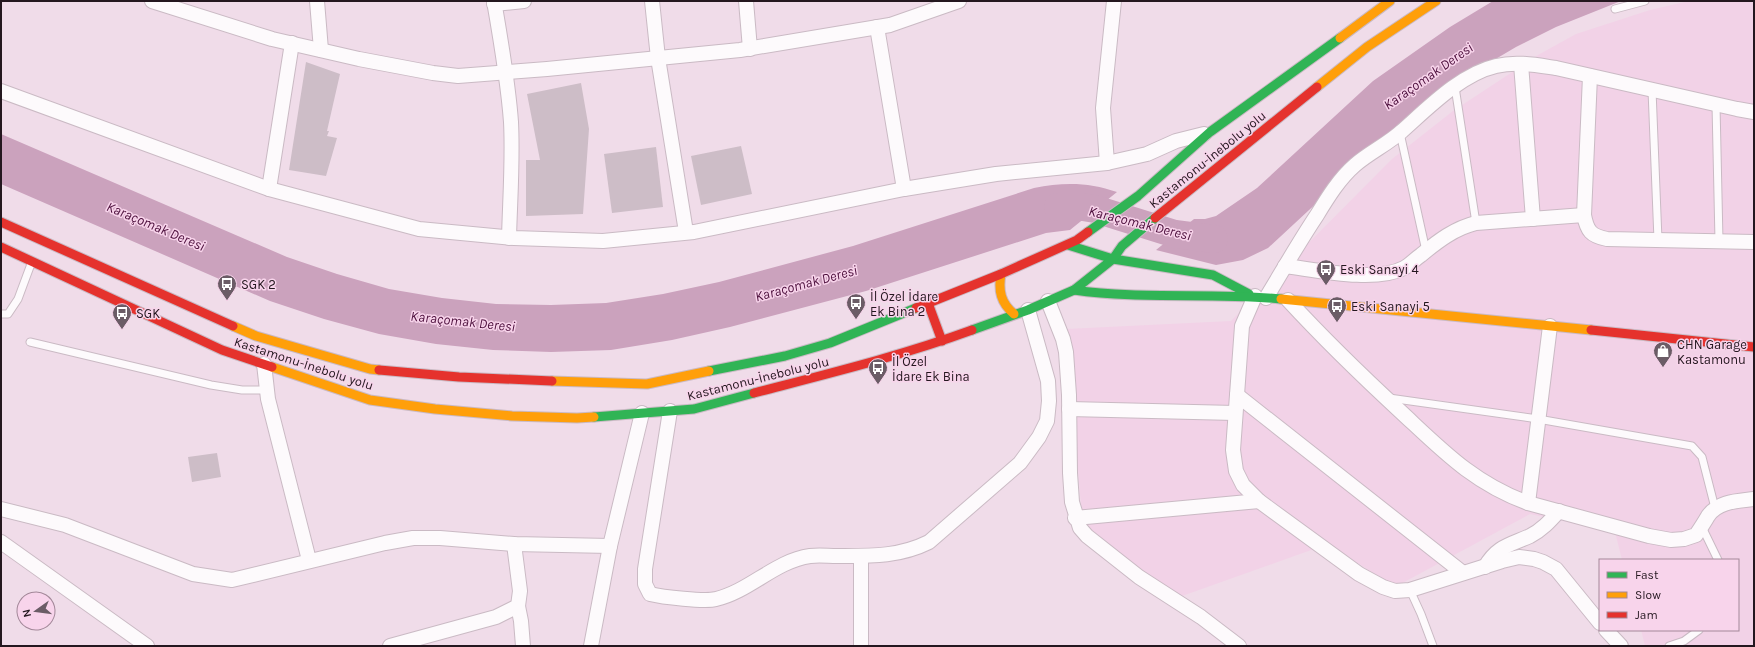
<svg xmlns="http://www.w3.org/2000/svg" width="1755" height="647" viewBox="0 0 1755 647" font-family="Karla,sans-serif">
<rect width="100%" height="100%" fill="#f0dce9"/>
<path fill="#f2d2e7" d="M 1689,1 L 1754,1 L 1754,646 L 1645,646 L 1641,630 L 1738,630 L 1738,560 L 1622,560 L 1615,532 L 1530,514 L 1395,587 L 1328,544 L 1168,601 L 1137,584 L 1083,529 L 1066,329 L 1231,321 L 1392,159 L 1453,111 L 1538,55 L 1576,34 L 1650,10 Z"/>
<g fill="#cba2bd">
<path d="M 1493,1 L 1621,1 L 1556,27 L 1516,47 L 1477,70 L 1405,121 L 1268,248 L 1243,260 L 1216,265 L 1156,250 L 1194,219 L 1205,219 L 1216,216 L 1257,188 L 1373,81 L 1450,27 Z"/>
<path d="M 1,134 L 287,257 L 337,274 L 389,289 L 442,298 L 496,304 L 551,305 L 606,303 L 663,294 L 719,282 L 853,246 L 1034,188 C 1063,182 1089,182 1117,192 L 1070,230 L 1046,233 L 866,291 L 730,327 L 672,340 L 611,350 L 551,352 L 493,350 L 436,344 L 379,334 L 324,319 L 270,301 L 1,184 Z"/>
</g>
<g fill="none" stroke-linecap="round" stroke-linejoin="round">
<path stroke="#cba2bd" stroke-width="28" d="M 1058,207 L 1083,207 L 1095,209 L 1175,234 L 1214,239"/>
</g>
<g fill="#cdbdc7">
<path d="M 306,62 L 340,74 L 327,131 L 329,131 L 327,136 L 337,138 L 326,176 L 289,170 Z"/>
<path d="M 581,83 L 589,129 L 583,214 L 526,216 L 526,160 L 540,160 L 527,94 Z"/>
<path d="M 741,146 L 752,194 L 701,205 L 691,156 Z"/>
<path d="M 656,147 L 663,207 L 612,213 L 604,154 Z"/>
<path d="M 217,453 L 221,477 L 192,482 L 188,457 Z"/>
</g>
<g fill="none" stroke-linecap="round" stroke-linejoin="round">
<defs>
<g id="lane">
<path d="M 1615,9 L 1645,1"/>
<path d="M 1455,87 L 1476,223"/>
<path d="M 1652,90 L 1658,240"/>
<path d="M 1716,105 L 1719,241"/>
<path d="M 1400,133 L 1426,251"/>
<path d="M 1,314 L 8,314 L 18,299 L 31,264"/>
<path d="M 30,342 L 211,385 L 242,390 L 267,390"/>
<path d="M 1389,398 L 1538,419 L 1692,446 L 1702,457 L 1715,508"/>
<path d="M 1702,527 L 1718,560"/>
<path d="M 1410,590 L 1421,614 L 1433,646"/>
<path d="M 1669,646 L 1684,641 L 1699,630"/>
</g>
<g id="street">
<path d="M 152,1 L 272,39 L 359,59 L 433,73 L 458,76 L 547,69 L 740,50 L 890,25 L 959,1"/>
<path d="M 317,1 L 321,50"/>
<path d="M 494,1 C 501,41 508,81 511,122 C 513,160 510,199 509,238"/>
<path d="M 652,1 L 658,58 L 686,232"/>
<path d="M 746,1 L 750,49"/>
<path d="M 494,4 L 524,1"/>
<path d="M 877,27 L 904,189"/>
<path d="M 1521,64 L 1533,219"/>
<path d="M 1590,76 L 1584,215 C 1587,231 1591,236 1607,239 L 1754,242"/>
<path d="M 1,91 L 269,189 L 419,229 L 514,238 L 603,241 L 694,232 L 904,189 L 996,174 L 1107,163 L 1147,154 L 1176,141 L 1204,134"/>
<path d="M 1107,163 L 1103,108 L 1114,1"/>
<path d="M 269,189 L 292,43"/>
<path d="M 1285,266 C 1317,270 1375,283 1404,268 C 1410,265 1415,259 1421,255 C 1438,241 1455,228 1476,223 L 1584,215"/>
<path d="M 1255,296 L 1242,326 L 1233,450 L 1236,471 L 1243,485 L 1259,501 L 1359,574 L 1383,587 L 1395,591 L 1410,590 L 1502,561 L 1519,557 L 1534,559 L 1543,562 L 1556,569 L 1600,623"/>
<path d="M 1266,298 C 1283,270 1299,242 1317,215 C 1328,197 1339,179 1355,165 C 1370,152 1388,144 1402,131 C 1428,108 1461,74 1496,66 C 1516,61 1536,65 1556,68 L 1737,109 L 1754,112"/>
<path d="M 1288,300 C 1324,339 1361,375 1400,411 C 1442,450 1473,483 1528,503 L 1649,536 L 1671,540 L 1684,539 L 1696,535 C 1700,529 1704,523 1708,516 C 1718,501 1738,501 1754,499"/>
<path d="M 1048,301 L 1063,339 L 1066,352 L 1069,395 L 1070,473 L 1072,502 L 1080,528 L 1087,536 L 1139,577 L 1201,617 L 1239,646"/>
<path d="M 264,364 L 268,399 L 309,560"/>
<path d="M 1237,395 L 1463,573"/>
<path d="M 1069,409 L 1235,413"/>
<path d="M 670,411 L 645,569 L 645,584 L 650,594 C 662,597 705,602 716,599 C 750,591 775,561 810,556 C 819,555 828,556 837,556 C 870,556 899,557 929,542 L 1020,463 L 1039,437 L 1047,421 L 1049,401 L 1048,381 L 1028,310"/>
<path d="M 1528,503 L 1550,326"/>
<path d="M 1,509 L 65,525 L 193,574 L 232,580 L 385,543 L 413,538 L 440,538 L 514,544 L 610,546"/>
<path d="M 1075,518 L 1259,501"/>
<path d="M 1,542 L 147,646"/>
<path d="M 861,556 L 861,646"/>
<path d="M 1485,567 C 1497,546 1510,545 1530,536 C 1542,530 1550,521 1559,511"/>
<path d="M 518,606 L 521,621 L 523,646"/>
<path d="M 1606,630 L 1621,646"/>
<path d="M 390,646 L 496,617 L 518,606 L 520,591 L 514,544"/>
<path d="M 591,646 L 610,546 L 642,413"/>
</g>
<g id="fast">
<path d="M 1088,232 L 1138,196 L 1210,132 L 1340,38"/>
<path d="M 1068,245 L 1113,259 L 1213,275 L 1249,294"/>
<path d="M 1074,290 C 1142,300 1212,292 1281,299"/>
<path d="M 972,330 L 1028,310 L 1074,290 L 1113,259 L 1122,246 L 1155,218"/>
<path d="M 709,371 L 785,356 L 830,343 L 916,308"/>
<path d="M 594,417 L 694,409 L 754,393"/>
</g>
<g id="slow">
<path d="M 1340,38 L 1390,1"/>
<path d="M 1317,87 L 1367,47 L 1436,1"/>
<path d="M 1001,274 C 998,291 1001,303 1014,314"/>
<path d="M 1281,299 L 1591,330"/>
<path d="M 233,326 L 256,336 L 370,369 L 379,370"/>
<path d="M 272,367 L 370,400 L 435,409 L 512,416 L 577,418 L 594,417"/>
<path d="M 552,381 L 647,384 L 709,371"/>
</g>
<g id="jam">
<path d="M 1155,218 L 1317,87"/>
<path d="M 1,222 L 233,326"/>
<path d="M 1,247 L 222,350 L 272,367"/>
<path d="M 928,303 L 942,341"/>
<path d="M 916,308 L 1001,274 L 1077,240 L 1088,232"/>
<path d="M 1591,330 L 1754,347"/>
<path d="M 379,370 L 459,377 L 552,381"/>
<path d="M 754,393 C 827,374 901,356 972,330"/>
</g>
</defs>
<use href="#lane" stroke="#cabac4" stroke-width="9"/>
<use href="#street" stroke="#cabac4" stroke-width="16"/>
<use href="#fast" stroke="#cabac4" stroke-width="11"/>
<use href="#slow" stroke="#cabac4" stroke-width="11"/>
<use href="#jam" stroke="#cabac4" stroke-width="11"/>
<use href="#lane" stroke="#fdfafc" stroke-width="7"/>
<use href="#street" stroke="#fdfafc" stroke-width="14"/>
<use href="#fast" stroke="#30b455" stroke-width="9"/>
<use href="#slow" stroke="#ff9f0a" stroke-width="9"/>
<use href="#jam" stroke="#e5322d" stroke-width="9"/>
</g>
<defs>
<symbol id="bus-pin" viewBox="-11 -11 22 30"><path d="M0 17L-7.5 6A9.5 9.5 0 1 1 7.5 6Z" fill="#6b5c66" stroke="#f8d4eb"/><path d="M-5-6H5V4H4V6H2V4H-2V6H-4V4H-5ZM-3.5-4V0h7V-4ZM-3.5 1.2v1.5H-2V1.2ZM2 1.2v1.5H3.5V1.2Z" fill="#fff"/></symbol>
<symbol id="shop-pin" viewBox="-11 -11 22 30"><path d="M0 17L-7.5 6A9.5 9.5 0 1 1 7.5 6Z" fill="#6b5c66" stroke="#f8d4eb"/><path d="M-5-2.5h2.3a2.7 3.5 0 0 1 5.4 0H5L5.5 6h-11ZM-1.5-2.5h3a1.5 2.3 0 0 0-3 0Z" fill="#fff"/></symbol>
</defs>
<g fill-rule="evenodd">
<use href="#bus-pin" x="1315" y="258" width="22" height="30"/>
<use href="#bus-pin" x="216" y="273" width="22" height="30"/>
<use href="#bus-pin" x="845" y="292" width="22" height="30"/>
<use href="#bus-pin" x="1326" y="295" width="22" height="30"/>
<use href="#bus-pin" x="111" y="302" width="22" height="30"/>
<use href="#shop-pin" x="1652" y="340" width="22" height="30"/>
<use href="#bus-pin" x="867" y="357" width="22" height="30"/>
</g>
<g text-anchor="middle" stroke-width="3" stroke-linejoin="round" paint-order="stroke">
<g font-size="13" fill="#24171f" stroke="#f8d4eb">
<text transform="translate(1207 159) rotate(-39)" y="5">Kastamonu-İnebolu yolu</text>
<text transform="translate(304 363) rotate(18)" y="5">Kastamonu-İnebolu yolu</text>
<text transform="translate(758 378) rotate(-14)" y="5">Kastamonu-İnebolu yolu</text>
</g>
<g font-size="13" fill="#24171f" stroke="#f8d4eb" text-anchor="start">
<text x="1340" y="274">Eski Sanayi 4</text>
<text x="241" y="289">SGK 2</text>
<text x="870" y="301">İl Özel İdare<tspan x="870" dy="15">Ek Bina 2</tspan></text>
<text x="1351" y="311">Eski Sanayi 5</text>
<text x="136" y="318">SGK</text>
<text x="1677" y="349">CHN Garage<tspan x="1677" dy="15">Kastamonu</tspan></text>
<text x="892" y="366">İl Özel<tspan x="892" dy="15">İdare Ek Bina</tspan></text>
</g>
<g font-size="14" font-style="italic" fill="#4c0f3c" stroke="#f8d4eb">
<text transform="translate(1428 76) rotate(-35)" y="5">Karaçomak Deresi</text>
<text transform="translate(1140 223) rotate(14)" y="5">Karaçomak Deresi</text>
<text transform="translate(156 226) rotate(23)" y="5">Karaçomak Deresi</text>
<text transform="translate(806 283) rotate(-15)" y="5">Karaçomak Deresi</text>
<text transform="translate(463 321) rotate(6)" y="5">Karaçomak Deresi</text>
</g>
</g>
<rect width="1755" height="647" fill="none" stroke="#24171f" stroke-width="4"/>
<rect x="1599" y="559" width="140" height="72" fill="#f8d4eb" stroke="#a38899"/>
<rect x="1607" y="572" width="20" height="6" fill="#30b455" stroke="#a38899"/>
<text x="1635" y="579" font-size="12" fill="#24171f">Fast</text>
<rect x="1607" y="592" width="20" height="6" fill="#ff9f0a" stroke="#a38899"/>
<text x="1635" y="599" font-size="12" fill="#24171f">Slow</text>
<rect x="1607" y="612" width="20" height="6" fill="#e5322d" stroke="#a38899"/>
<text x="1635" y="619" font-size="12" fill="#24171f">Jam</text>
<g transform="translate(36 611) rotate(256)"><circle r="19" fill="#f8d4eb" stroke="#a38899"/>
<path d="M0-3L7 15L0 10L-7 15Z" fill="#6b5c66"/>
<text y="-6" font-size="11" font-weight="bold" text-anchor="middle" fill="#24171f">N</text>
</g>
</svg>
